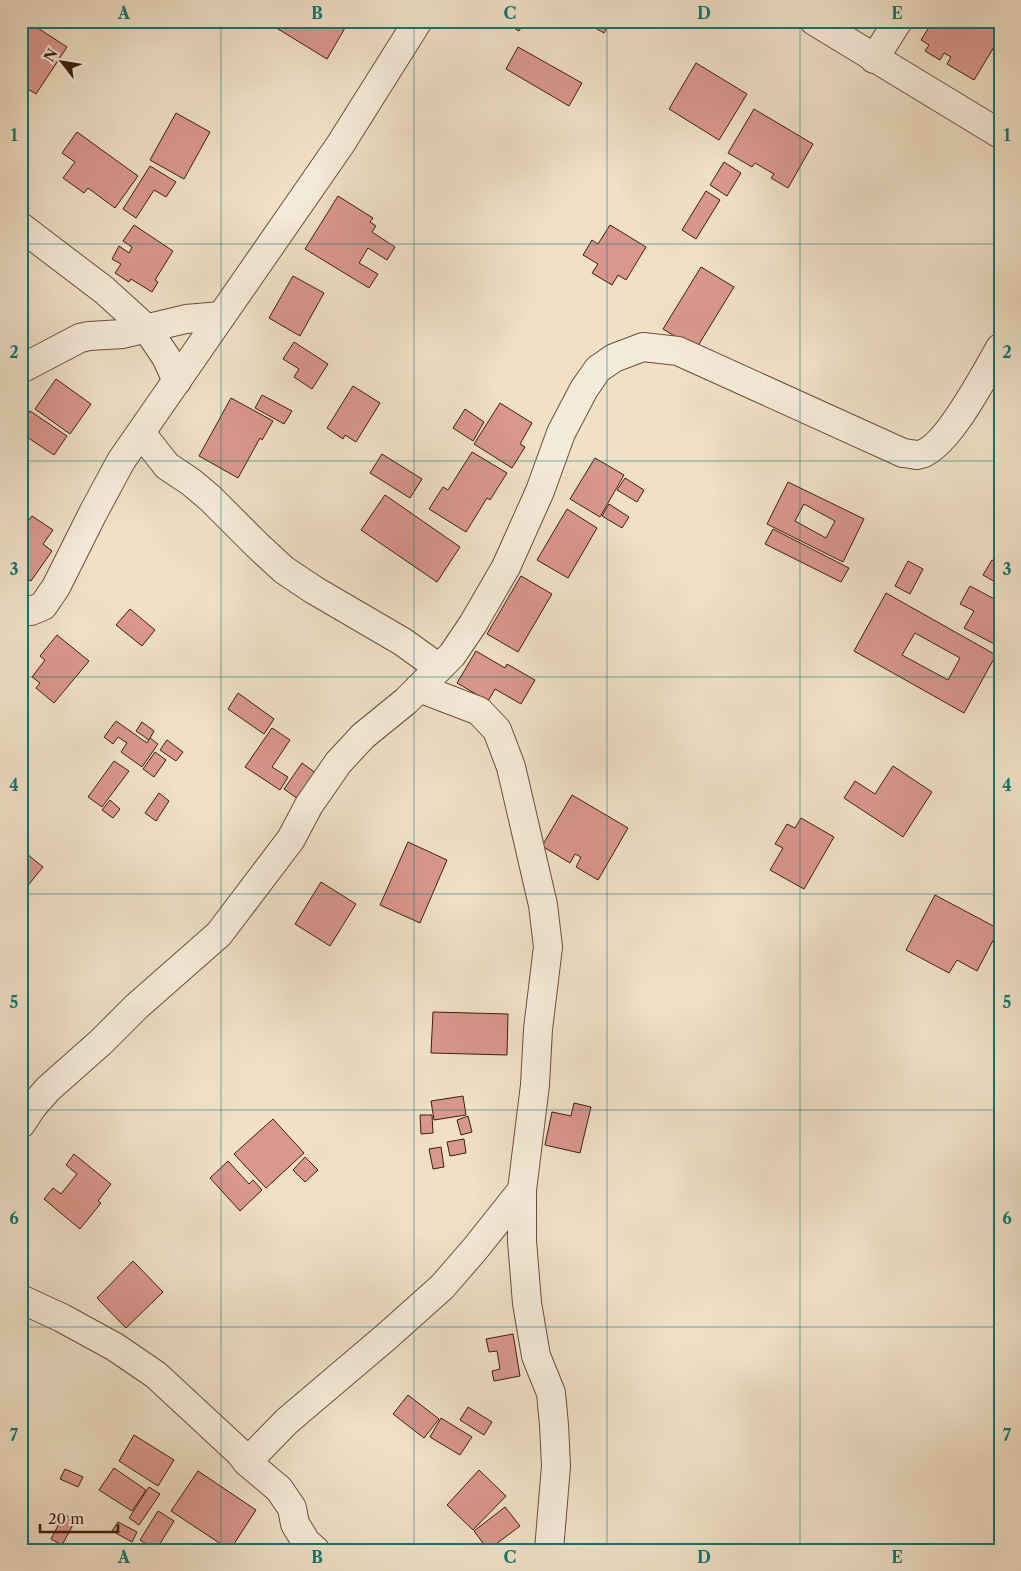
<svg xmlns="http://www.w3.org/2000/svg" width="1021" height="1571" viewBox="0 0 1021 1571" font-family="'Libre Caslon Text',serif">
<rect width="100%" height="100%" fill="#efe0c6"/>
<filter id="stains"><feTurbulence type="fractalNoise" baseFrequency=".004" numOctaves="4"/><feColorMatrix values="0 0 0 0 .2 0 0 0 0 .09 0 0 0 0 .02 0 0 0 .5 -.17"/></filter>
<radialGradient id="worn" r=".72"><stop offset=".6" stop-color="#630" stop-opacity="0"/><stop offset="1" stop-color="#630" stop-opacity=".3"/></radialGradient>
<g fill="#d9978d" stroke="#3f1f09" fill-rule="evenodd">
<path d="M 21,21 L 27,21 L 67,47 L 36,94 L 21,85 L 21,78 L 23,75 L 21,74 Z"/>
<path d="M 265,21 L 349,21 L 327,59 Z"/>
<path d="M 501,21 L 525,21 L 519,31 Z"/>
<path d="M 583,21 L 611,21 L 604,33 Z"/>
<path d="M 933,21 L 936,21 L 949,29 L 954,21 L 1000,21 L 1000,37 L 974,80 L 947,64 L 951,57 L 944,53 L 940,60 L 925,51 L 929,45 L 921,40 Z"/>
<path d="M 518,47 L 582,83 L 569,106 L 506,69 Z"/>
<path d="M 696,63 L 747,94 L 719,140 L 669,109 Z"/>
<path d="M 754,109 L 813,144 L 788,188 L 771,178 L 774,174 L 755,163 L 752,167 L 728,153 Z"/>
<path d="M 176,113 L 210,132 L 184,179 L 150,160 Z"/>
<path d="M 77,132 L 138,176 L 115,208 L 88,188 L 84,193 L 63,178 L 75,162 L 62,153 Z"/>
<path d="M 724,162 L 741,173 L 727,196 L 710,185 Z"/>
<path d="M 150,166 L 176,182 L 166,197 L 154,190 L 136,218 L 123,209 Z"/>
<path d="M 706,191 L 720,200 L 696,239 L 682,230 Z"/>
<path d="M 338,196 L 373,218 L 370,222 L 376,226 L 372,232 L 395,247 L 387,260 L 368,248 L 359,263 L 378,274 L 369,288 L 305,249 Z"/>
<path d="M 134,225 L 173,251 L 155,280 L 158,282 L 152,292 L 131,279 L 129,282 L 115,273 L 121,264 L 112,259 L 119,246 L 129,253 L 132,247 L 123,241 Z"/>
<path d="M 610,225 L 646,247 L 626,280 L 618,275 L 612,285 L 592,273 L 598,264 L 583,255 L 592,240 L 598,244 Z"/>
<path d="M 701,267 L 734,287 L 696,349 L 663,329 Z"/>
<path d="M 293,276 L 324,293 L 300,336 L 269,318 Z"/>
<path d="M 294,342 L 328,364 L 312,389 L 294,377 L 299,369 L 283,359 Z"/>
<path d="M 56,379 L 91,404 L 70,434 L 35,409 Z"/>
<path d="M 353,386 L 380,403 L 356,442 L 345,435 L 343,439 L 327,428 Z"/>
<path d="M 262,395 L 292,411 L 284,424 L 255,408 Z"/>
<path d="M 231,398 L 273,421 L 262,440 L 260,438 L 238,478 L 199,456 Z"/>
<path d="M 500,403 L 532,423 L 520,444 L 525,447 L 512,468 L 474,444 Z"/>
<path d="M 465,409 L 484,422 L 473,441 L 453,428 Z"/>
<path d="M 30,411 L 67,436 L 54,455 L 21,433 L 21,424 Z"/>
<path d="M 1000,429 L 1000,443 L 994,440 Z"/>
<path d="M 472,452 L 507,473 L 490,500 L 487,498 L 466,532 L 429,509 L 443,487 L 448,490 Z"/>
<path d="M 382,454 L 422,479 L 410,498 L 370,473 Z"/>
<path d="M 595,458 L 624,475 L 600,517 L 570,499 Z"/>
<path d="M 625,478 L 644,490 L 637,502 L 617,490 Z"/>
<path d="M 788,482 L 864,519 L 843,562 L 767,524 ZM 804,504 L 835,521 L 826,538 L 795,521 Z"/>
<path d="M 385,495 L 460,547 L 437,582 L 361,530 Z"/>
<path d="M 609,504 L 629,517 L 622,528 L 602,516 Z"/>
<path d="M 567,509 L 597,528 L 568,578 L 537,560 Z"/>
<path d="M 32,516 L 53,530 L 43,544 L 52,551 L 31,581 L 21,575 L 21,531 Z"/>
<path d="M 773,529 L 849,568 L 841,582 L 765,544 Z"/>
<path d="M 992,560 L 1000,564 L 1000,585 L 983,575 Z"/>
<path d="M 908,561 L 923,569 L 910,594 L 895,586 Z"/>
<path d="M 521,576 L 552,594 L 518,652 L 487,634 Z"/>
<path d="M 970,586 L 1000,602 L 1000,647 L 964,628 L 974,611 L 960,604 Z"/>
<path d="M 886,593 L 996,655 L 964,713 L 854,651 ZM 915,633 L 960,658 L 948,680 L 902,655 Z"/>
<path d="M 130,609 L 155,630 L 142,646 L 116,625 Z"/>
<path d="M 57,635 L 89,661 L 54,703 L 36,688 L 40,683 L 32,677 L 45,660 L 40,656 Z"/>
<path d="M 476,651 L 505,668 L 507,664 L 535,680 L 521,704 L 495,689 L 488,701 L 457,683 Z"/>
<path d="M 238,693 L 274,719 L 264,734 L 228,709 Z"/>
<path d="M 116,721 L 147,743 L 150,738 L 158,744 L 142,767 L 121,752 L 127,743 L 118,737 L 113,744 L 104,737 Z"/>
<path d="M 142,722 L 154,731 L 149,740 L 136,731 Z"/>
<path d="M 272,728 L 290,740 L 272,767 L 288,777 L 280,790 L 245,767 Z"/>
<path d="M 167,740 L 183,752 L 176,761 L 160,750 Z"/>
<path d="M 155,752 L 166,760 L 154,777 L 143,769 Z"/>
<path d="M 114,761 L 129,771 L 102,807 L 88,797 Z"/>
<path d="M 302,763 L 317,774 L 298,799 L 284,789 Z"/>
<path d="M 893,766 L 932,792 L 903,837 L 844,798 L 855,781 L 875,794 Z"/>
<path d="M 159,793 L 169,801 L 156,821 L 145,813 Z"/>
<path d="M 572,795 L 628,828 L 598,880 L 576,867 L 581,857 L 575,854 L 570,863 L 542,846 Z"/>
<path d="M 110,800 L 120,809 L 113,818 L 102,810 Z"/>
<path d="M 801,818 L 834,837 L 804,889 L 770,870 L 783,848 L 775,844 L 787,824 L 795,828 Z"/>
<path d="M 408,842 L 447,860 L 420,923 L 380,905 Z"/>
<path d="M 21,849 L 43,867 L 21,894 Z"/>
<path d="M 321,882 L 356,904 L 330,946 L 295,924 Z"/>
<path d="M 935,895 L 999,929 L 977,971 L 957,960 L 949,973 L 906,950 Z"/>
<path d="M 433,1012 L 508,1014 L 507,1055 L 431,1053 Z"/>
<path d="M 463,1096 L 466,1115 L 434,1120 L 431,1101 Z"/>
<path d="M 574,1103 L 591,1107 L 580,1153 L 545,1145 L 552,1112 L 571,1116 Z"/>
<path d="M 420,1115 L 432,1115 L 433,1133 L 421,1134 Z"/>
<path d="M 468,1116 L 472,1132 L 461,1135 L 457,1120 Z"/>
<path d="M 273,1119 L 304,1153 L 266,1188 L 234,1154 Z"/>
<path d="M 464,1139 L 466,1153 L 450,1156 L 447,1142 Z"/>
<path d="M 441,1147 L 444,1167 L 433,1169 L 429,1149 Z"/>
<path d="M 74,1154 L 111,1184 L 98,1201 L 101,1203 L 80,1229 L 44,1199 L 53,1188 L 61,1194 L 77,1174 L 66,1165 Z"/>
<path d="M 305,1157 L 318,1170 L 305,1182 L 293,1170 Z"/>
<path d="M 228,1161 L 249,1184 L 253,1180 L 262,1190 L 240,1211 L 210,1178 Z"/>
<path d="M 133,1261 L 163,1292 L 126,1328 L 97,1298 Z"/>
<path d="M 513,1334 L 520,1376 L 494,1381 L 492,1371 L 500,1369 L 497,1351 L 489,1352 L 486,1339 Z"/>
<path d="M 408,1395 L 439,1419 L 424,1438 L 393,1414 Z"/>
<path d="M 468,1407 L 492,1422 L 484,1435 L 460,1420 Z"/>
<path d="M 441,1418 L 472,1437 L 460,1455 L 430,1437 Z"/>
<path d="M 134,1435 L 174,1460 L 158,1486 L 119,1461 Z"/>
<path d="M 114,1468 L 146,1490 L 132,1511 L 99,1490 Z"/>
<path d="M 65,1469 L 83,1477 L 78,1487 L 60,1479 Z"/>
<path d="M 479,1470 L 506,1496 L 473,1530 L 447,1505 Z"/>
<path d="M 198,1471 L 256,1510 L 230,1550 L 171,1511 Z"/>
<path d="M 149,1487 L 160,1494 L 139,1525 L 129,1518 Z"/>
<path d="M 505,1507 L 520,1526 L 488,1550 L 474,1531 Z"/>
<path d="M 158,1511 L 174,1521 L 156,1550 L 140,1540 Z"/>
<path d="M 64,1514 L 75,1521 L 62,1545 L 51,1539 Z"/>
<path d="M 118,1522 L 137,1532 L 132,1542 L 112,1531 Z"/>
</g>
<g fill="none" stroke-linecap="round" stroke-linejoin="round">
<defs>
<g id="street">
<path d="M 814,21 L 1000,134"/>
<path d="M 874,59 L 898,21"/>
<path d="M 21,227 L 104,290 L 147,329 L 166,357 L 177,381"/>
<path d="M 21,369 L 80,338 L 89,336 L 123,334 L 186,319 L 221,316"/>
<path d="M 141,433 L 167,466 L 191,482 L 210,498 L 257,545 L 284,570 L 314,590 L 403,642 L 439,668"/>
<path d="M 21,608 L 31,611 L 43,606 L 56,587 L 93,513 L 121,461 L 340,145 L 418,21"/>
<path d="M 419,688 L 479,711 L 497,730 L 511,767 L 543,905 L 548,947 L 538,1029 L 535,1085 L 522,1190 L 522,1241 L 527,1303 L 536,1356 L 551,1393 L 554,1425 L 556,1466 L 549,1550"/>
<path d="M 21,1124 L 33,1106 L 48,1089 L 101,1042 L 136,1007 L 219,934 L 291,839 L 309,805 L 338,763 L 363,736 L 406,701 L 452,655 L 473,624 L 506,567 L 540,491 L 561,433 L 584,389 L 598,369 L 614,358 L 643,347 L 678,351 L 903,453 C 907,453 914,455 918,455 C 946,451 986,372 1000,348"/>
<path d="M 21,1299 L 62,1318 L 115,1347 L 156,1375 L 239,1452 L 247,1462 L 279,1489 L 292,1508 L 295,1524 L 300,1532 L 306,1542 L 315,1550"/>
<path d="M 247,1462 L 287,1421 L 386,1337 L 442,1287 L 475,1249 L 522,1190"/>
</g>
</defs>
<use href="#street" stroke="#6b4f38" stroke-width="30"/>
<use href="#street" stroke="#f5ebda" stroke-width="28"/>
</g>
<path fill="none" stroke="#0f766e" stroke-width="1" stroke-opacity="0.55" d="M 221,21 L 221,1550M 414,21 L 414,1550M 607,21 L 607,1550M 800,21 L 800,1550M 21,244 L 1000,244M 21,461 L 1000,461M 21,677 L 1000,677M 21,894 L 1000,894M 21,1110 L 1000,1110M 21,1327 L 1000,1327"/>
<rect width="1021" height="1571" fill="none" stroke="#efe0c6" stroke-width="55"/>
<g transform="translate(62 62) rotate(301)" stroke="#f5ebda" stroke-width="4" paint-order="stroke">
<path d="M0-4L9 19L0 12L-9 19Z" fill="#3f1f09"/>
<text y="-8" font-size="14" font-weight="bold" text-anchor="middle" fill="#3f1f09">N</text>
</g>
<path d="M40 1524v8h78v-8" fill="none" stroke="#3f1f09" stroke-width="2.5"/>
<text x="48" y="1524" font-size="15" fill="#3f1f09" stroke="#f5ebda" stroke-width="4" paint-order="stroke">20 m</text>
<rect x="28" y="28" width="966" height="1516" fill="none" stroke="#0f766e" stroke-width="2"/>
<g font-size="16" text-anchor="middle" font-weight="bold" fill="#0f766e">
<text x="124" y="19">A</text>
<text x="317" y="19">B</text>
<text x="510" y="19">C</text>
<text x="704" y="19">D</text>
<text x="897" y="19">E</text>
<text x="14" y="141">1</text>
<text x="1007" y="141">1</text>
<text x="14" y="358">2</text>
<text x="1007" y="358">2</text>
<text x="14" y="575">3</text>
<text x="1007" y="575">3</text>
<text x="14" y="791">4</text>
<text x="1007" y="791">4</text>
<text x="14" y="1008">5</text>
<text x="1007" y="1008">5</text>
<text x="14" y="1224">6</text>
<text x="1007" y="1224">6</text>
<text x="14" y="1441">7</text>
<text x="1007" y="1441">7</text>
<text x="124" y="1563">A</text>
<text x="317" y="1563">B</text>
<text x="510" y="1563">C</text>
<text x="704" y="1563">D</text>
<text x="897" y="1563">E</text>
</g>
<rect width="100%" height="100%" filter="url(#stains)"/>
<rect width="100%" height="100%" fill="url(#worn)"/>
</svg>
